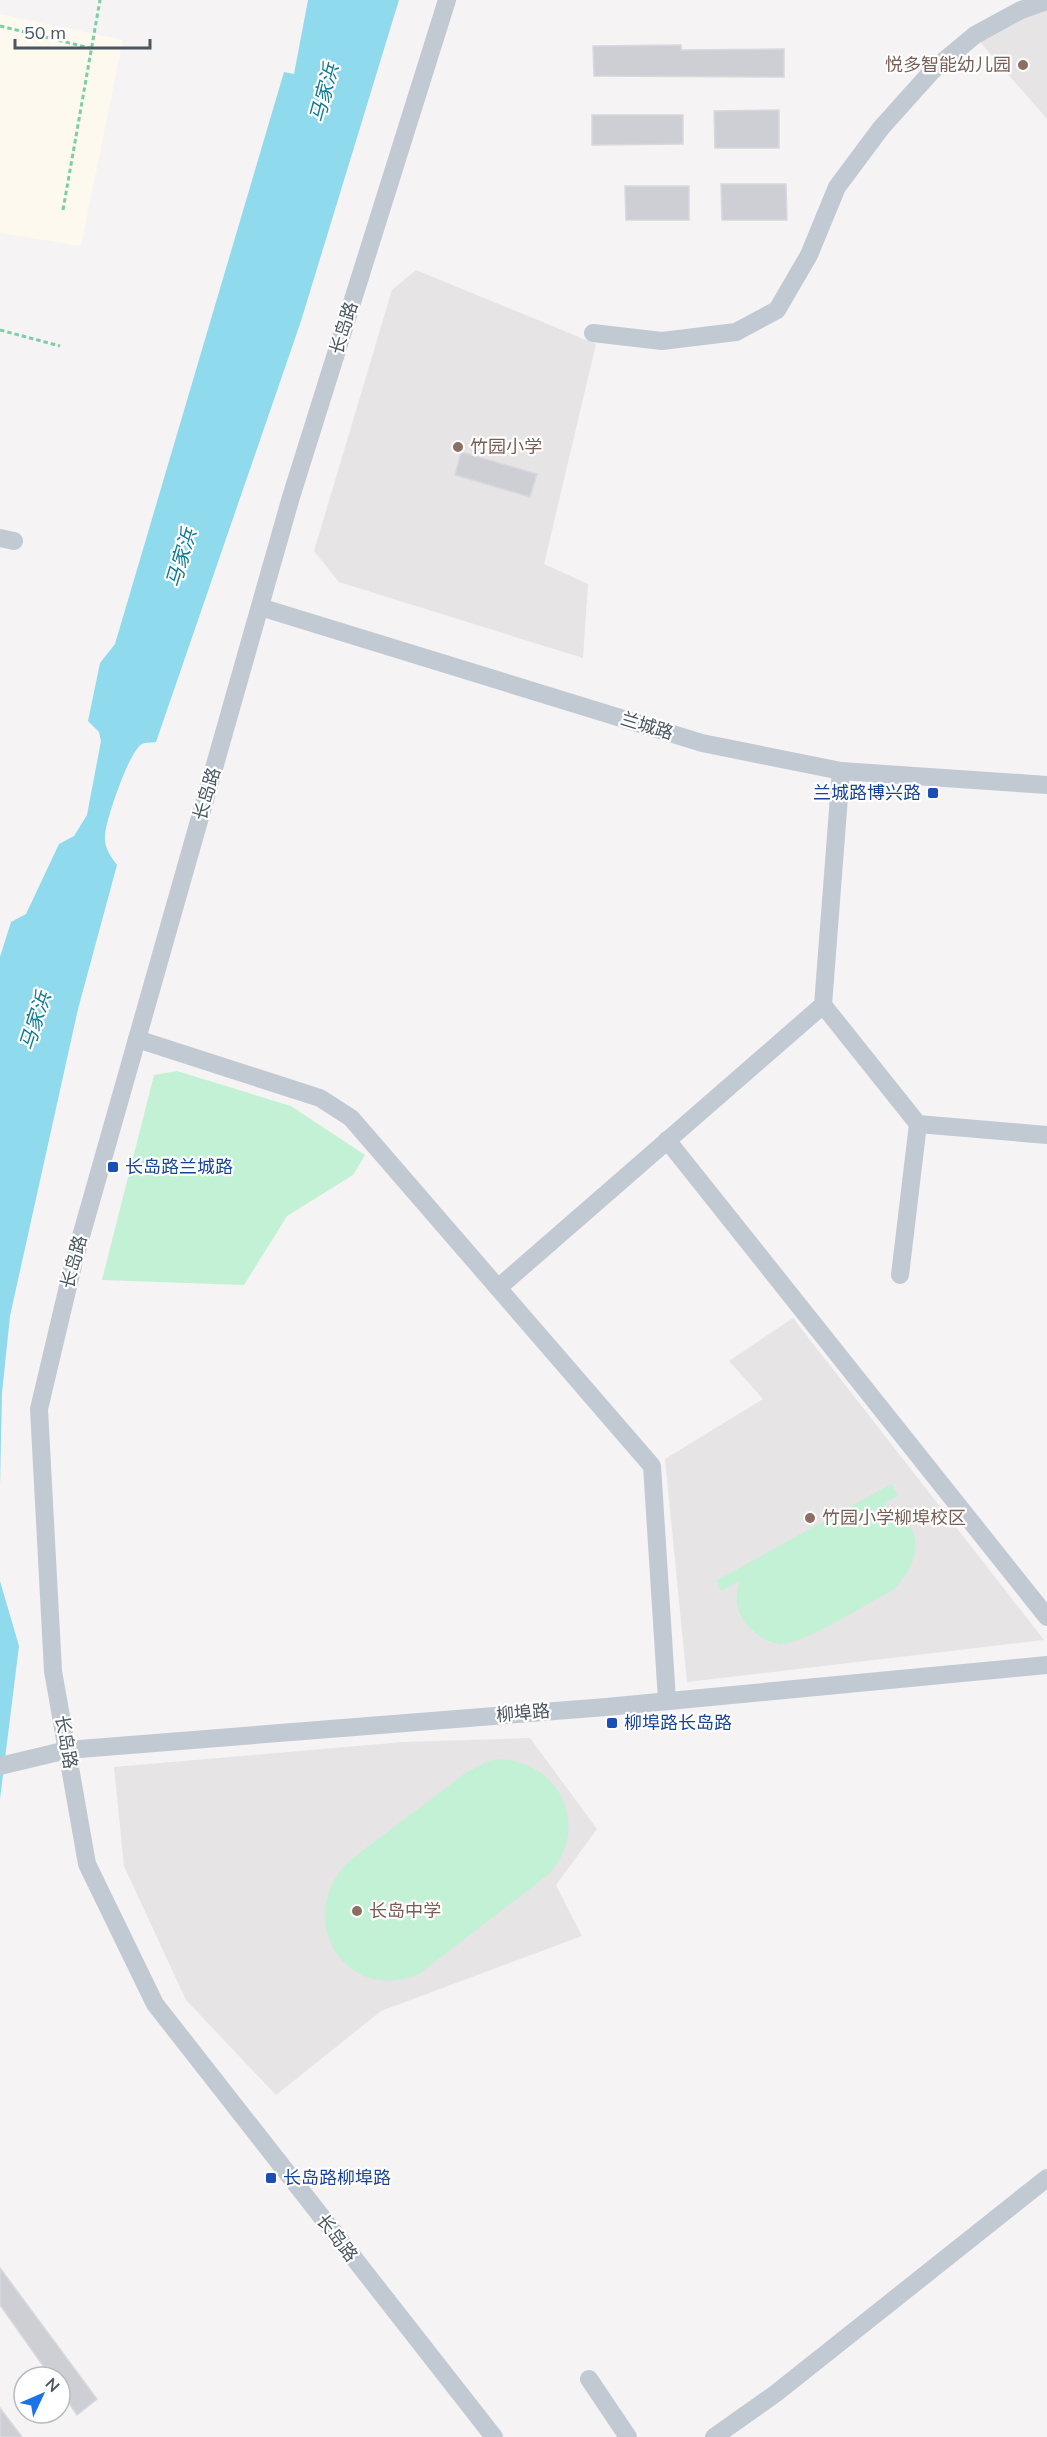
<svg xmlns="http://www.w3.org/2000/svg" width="1047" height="2437" viewBox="0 0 1047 2437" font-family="Mulish,'Noto Sans SC',sans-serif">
<rect width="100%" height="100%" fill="#f5f3f3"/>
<path fill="#fdf9ef" d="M 0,14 L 123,40 L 81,246 L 0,233 Z"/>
<g fill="#e6e4e5">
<path d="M 1047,7 L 1047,119 L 980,42 L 1040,8 Z"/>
<path d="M 416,270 L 596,344 L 544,564 L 588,584 L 583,658 L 339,582 L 314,551 L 392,290 Z"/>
<path d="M 793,1318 L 1044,1640 L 687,1682 L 665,1459 L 763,1399 L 729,1361 Z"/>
<path d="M 530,1738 L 597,1829 L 556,1885 L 582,1936 L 381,2011 L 276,2095 L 186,2000 L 124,1866 L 114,1767 L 403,1742 Z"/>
</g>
<g fill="#c3f1d5">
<path d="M 177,1071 L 291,1106 L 365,1155 L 353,1175 L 287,1216 L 244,1285 L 102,1280 L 154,1075 Z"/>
<path d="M 891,1484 L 898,1495 L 884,1504 C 926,1524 923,1561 893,1590 C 869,1602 802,1646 779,1644 C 767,1642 755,1634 747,1625 C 736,1612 734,1596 740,1581 L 721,1591 L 716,1581 Z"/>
<path d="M 501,1759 C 561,1764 591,1827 549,1874 L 419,1974 C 344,2005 292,1917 349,1861 L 467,1772 L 489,1761 Z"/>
</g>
<g fill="#90daee">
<path d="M 308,0 L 399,0 L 301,321 L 156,742 C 151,743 146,742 142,744 C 129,751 106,820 105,835 C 104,847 110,856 117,865 L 78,1009 L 10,1316 L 2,1393 L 0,1486 L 0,957 L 11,922 L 26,914 L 59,844 L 74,836 L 87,815 L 101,741 L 99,732 L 88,721 L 100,663 L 115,644 L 284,72 L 294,74 Z"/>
<path d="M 0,1581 L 19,1646 L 0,1799 Z"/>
</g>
<g fill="#cdcfd5" stroke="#d7d9de" stroke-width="1.5">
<path d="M 681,45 L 681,50 L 784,49 L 784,77 L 594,76 L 593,46 Z"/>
<path d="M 779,110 L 779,148 L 715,148 L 714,111 Z"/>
<path d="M 592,115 L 683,115 L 683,144 L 592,145 Z"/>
<path d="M 721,184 L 786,184 L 787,220 L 722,220 Z"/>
<path d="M 625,186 L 689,186 L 689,220 L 626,220 Z"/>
<path d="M 461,452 L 537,474 L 530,497 L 455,475 Z"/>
<path d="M 0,2268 L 97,2399 L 77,2415 L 60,2390 L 60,2377 L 51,2377 L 0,2305 Z"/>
<path d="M 0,2408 L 22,2437 L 0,2437 Z"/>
</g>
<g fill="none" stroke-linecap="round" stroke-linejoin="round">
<g stroke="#7ad0a6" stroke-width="3" stroke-dasharray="4.5 3" stroke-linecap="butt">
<path d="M 0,26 L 90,48"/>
<path d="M 63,210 L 100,0"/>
<path d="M 0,330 L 60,346"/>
</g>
<g stroke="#c1cad2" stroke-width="18">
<path d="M 447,0 L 291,497 L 74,1261 L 39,1409 L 53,1671 L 87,1864 L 155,2004 L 494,2437"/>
<path d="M 593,333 L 662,341 L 736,332 L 777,310 L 809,255 L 837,187 L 881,128 L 933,70 L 975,35 L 1021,10 L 1047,1"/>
<path d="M 0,538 L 14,541"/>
<path d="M 260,607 L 702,743 L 841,771 L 1047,785"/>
<path d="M 823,1005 L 918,1124 L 1047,1135"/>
<path d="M 137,1039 L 320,1098 L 351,1118 L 652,1466 L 667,1700"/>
<path d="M 667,1140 L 1047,1617"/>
<path d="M 900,1275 L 918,1124"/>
<path d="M 498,1288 L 823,1005 L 841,771"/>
<path d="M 0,1766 L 67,1750 L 606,1707 L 1047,1665"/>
<path d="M 589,2379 L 628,2437"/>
<path d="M 714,2437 L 775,2394 L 1047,2178"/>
</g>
</g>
<g fill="#8d6e63" stroke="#fff" stroke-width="2">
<circle cx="1023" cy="65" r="6"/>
<circle cx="458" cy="447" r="6"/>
<circle cx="810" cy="1518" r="6"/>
<circle cx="357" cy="1911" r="6"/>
</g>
<g fill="#1a4fb4" stroke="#fff" stroke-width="2">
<rect x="927" y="787" width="12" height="12" rx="3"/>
<rect x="107" y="1161" width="12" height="12" rx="3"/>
<rect x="606" y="1717" width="12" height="12" rx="3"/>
<rect x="265" y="2172" width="12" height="12" rx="3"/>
</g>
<g text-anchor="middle" stroke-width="4.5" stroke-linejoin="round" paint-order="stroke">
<g font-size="18" fill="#785e54" stroke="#fff" text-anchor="start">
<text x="1011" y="71" text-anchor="end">悦多智能幼儿园</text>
<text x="470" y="453">竹园小学</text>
<text x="822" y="1524">竹园小学柳埠校区</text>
<text x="369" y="1917">长岛中学</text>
</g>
<g font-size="18" fill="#4a5661" stroke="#fff">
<text transform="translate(344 328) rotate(-73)" y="6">长岛路</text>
<text transform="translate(647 726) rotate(17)" y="6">兰城路</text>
<text transform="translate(207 794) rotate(-74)" y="6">长岛路</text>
<text transform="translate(74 1262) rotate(-75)" y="6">长岛路</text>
<text transform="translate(523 1713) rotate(-5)" y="6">柳埠路</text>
<text transform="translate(66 1742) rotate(80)" y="6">长岛路</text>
<text transform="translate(337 2238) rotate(52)" y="6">长岛路</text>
</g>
<g font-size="18" fill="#164399" stroke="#fff" text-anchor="start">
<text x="921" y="799" text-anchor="end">兰城路博兴路</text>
<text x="125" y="1173">长岛路兰城路</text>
<text x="624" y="1729">柳埠路长岛路</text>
<text x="283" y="2184">长岛路柳埠路</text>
</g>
<g font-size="20" font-style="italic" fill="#0c7c9b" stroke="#fff">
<text transform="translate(324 93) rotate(-75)" y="7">马家浜</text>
<text transform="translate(181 558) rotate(-73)" y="7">马家浜</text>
<text transform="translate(35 1021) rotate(-72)" y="7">马家浜</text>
</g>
</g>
<g transform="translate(42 2395) rotate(46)"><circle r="28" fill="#ffffff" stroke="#b7bbc0" stroke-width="1.5"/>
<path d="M0-4.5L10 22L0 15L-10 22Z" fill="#1a73e8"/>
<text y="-9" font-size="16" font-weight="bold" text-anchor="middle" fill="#4a5661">N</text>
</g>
<path d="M15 39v9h135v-9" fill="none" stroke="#4a5661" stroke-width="3"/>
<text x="24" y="39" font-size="18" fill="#4a5661" stroke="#ffffff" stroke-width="4.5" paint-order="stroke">50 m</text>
</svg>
